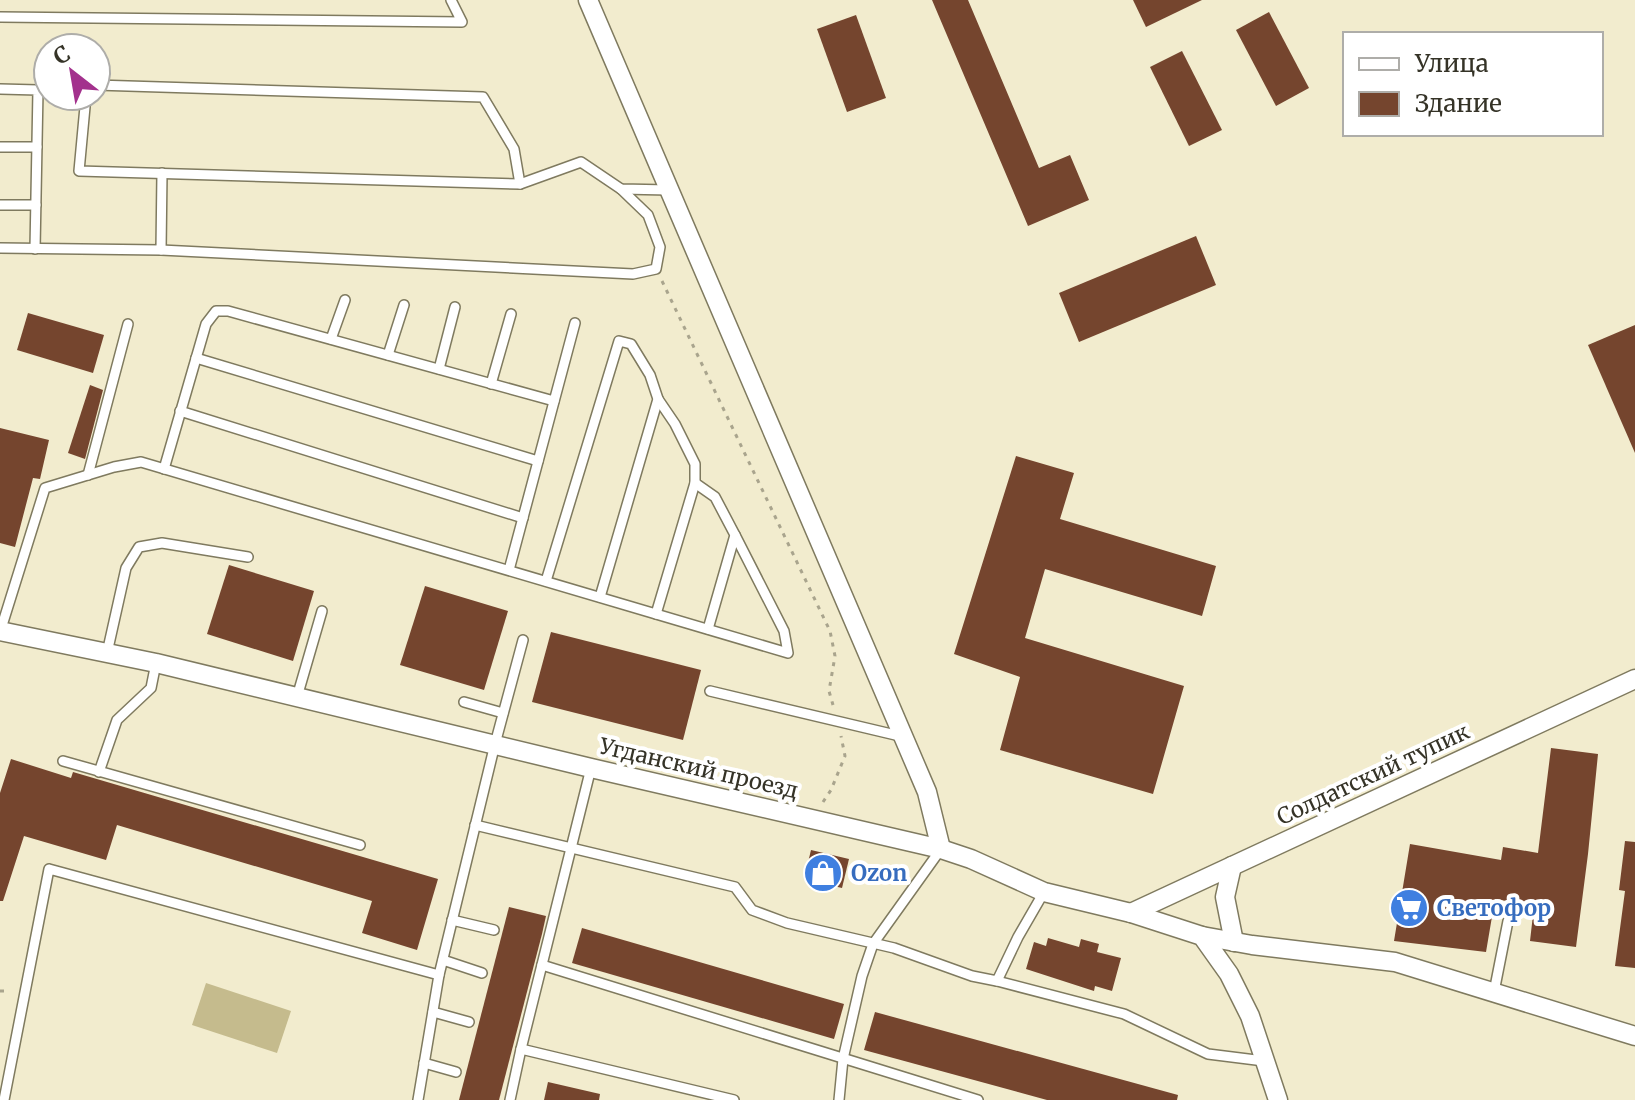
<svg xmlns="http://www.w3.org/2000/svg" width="1635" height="1100" viewBox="0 0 1635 1100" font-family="Merriweather,serif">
<rect width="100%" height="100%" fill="#f2ecce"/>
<path fill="#c5bb8d" d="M 206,983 L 291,1011 L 277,1053 L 192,1025 Z"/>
<g fill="#75452e">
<path d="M 932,0 L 968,0 L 1039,168 L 1070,155 L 1089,200 L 1028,226 Z"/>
<path d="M 1133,0 L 1202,0 L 1146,27 Z"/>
<path d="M 1269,12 L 1309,88 L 1276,106 L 1236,30 Z"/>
<path d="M 856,15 L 886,98 L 847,112 L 817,29 Z"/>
<path d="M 1182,51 L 1222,130 L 1189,146 L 1150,67 Z"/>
<path d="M 1196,236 L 1216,285 L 1079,342 L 1059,293 Z"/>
<path d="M 28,313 L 104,335 L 93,373 L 17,350 Z"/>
<path d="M 1635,325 L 1635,453 L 1588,345 Z"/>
<path d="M 90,385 L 103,390 L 85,459 L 68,453 Z"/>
<path d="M 0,428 L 49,440 L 40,479 L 33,478 L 15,547 L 0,543 Z"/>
<path d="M 1016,456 L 1074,473 L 1060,519 L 1216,566 L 1202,616 L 1045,569 L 1025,638 L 1184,686 L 1153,794 L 1000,750 L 1020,677 L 954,654 Z"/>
<path d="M 229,565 L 314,591 L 293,661 L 207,634 Z"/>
<path d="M 425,586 L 508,611 L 484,690 L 400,665 Z"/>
<path d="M 551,632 L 701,670 L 683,740 L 532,702 Z"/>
<path d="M 1551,748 L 1598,754 L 1588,854 L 1576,947 L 1530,941 L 1534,906 L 1495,899 L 1486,952 L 1394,941 L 1410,844 L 1501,860 L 1503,847 L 1538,853 Z"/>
<path d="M 11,759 L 71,778 L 73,772 L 438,879 L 417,950 L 362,933 L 372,901 L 117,825 L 106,860 L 24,836 L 3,901 L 0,901 L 0,793 Z"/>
<path d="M 1625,841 L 1635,842 L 1635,968 L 1615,966 L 1625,891 L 1619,890 Z"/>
<path d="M 811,850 L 849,859 L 842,888 L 804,879 Z"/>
<path d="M 509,907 L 546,916 L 542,934 L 499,1100 L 459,1100 Z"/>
<path d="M 582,928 L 844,1004 L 834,1039 L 572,963 Z"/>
<path d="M 1048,938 L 1079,947 L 1081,939 L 1099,944 L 1097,952 L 1121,958 L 1112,991 L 1095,986 L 1094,991 L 1026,969 L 1034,942 L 1046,946 Z"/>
<path d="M 875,1012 L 1178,1095 L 1177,1100 L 1047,1100 L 864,1050 Z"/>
<path d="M 548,1082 L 600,1094 L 599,1100 L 544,1100 Z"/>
</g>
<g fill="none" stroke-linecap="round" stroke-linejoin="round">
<defs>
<g id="lane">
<path d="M 0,17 L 462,22 L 451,0"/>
<path d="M 96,85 L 483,97 L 514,149 L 520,184"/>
<path d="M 0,89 L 38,90 L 35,249"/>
<path d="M 86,96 L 79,171 L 520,184 L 581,162 L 621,189 L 669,190"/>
<path d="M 0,147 L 37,147"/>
<path d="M 0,205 L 36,205"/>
<path d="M 0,248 L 161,250 L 162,173"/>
<path d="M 161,250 L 633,274 L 656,269 L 660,247 L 648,215 L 621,189"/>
<path d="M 331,339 L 345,300"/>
<path d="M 388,355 L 404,305"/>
<path d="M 196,358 L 538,461"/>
<path d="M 439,369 L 455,307"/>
<path d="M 491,384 L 511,314"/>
<path d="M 180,411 L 523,518"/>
<path d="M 164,469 L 206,324 L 216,311 L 228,311 L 554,401"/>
<path d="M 88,475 L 128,324"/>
<path d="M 695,483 L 715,497 L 735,535 L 708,629"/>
<path d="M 509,570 L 575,323"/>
<path d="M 546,581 L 619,341 L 631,344 L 650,375 L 658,399 L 600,597"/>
<path d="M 656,614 L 695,483 L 695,464 L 675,424 L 658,399"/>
<path d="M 0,632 L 45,488 L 114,467 L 141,462 L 788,653 L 784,631 L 735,535"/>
<path d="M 107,653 L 126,568 L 139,547 L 162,543 L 248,557"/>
<path d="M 710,691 L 904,737"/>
<path d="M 297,697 L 322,611"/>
<path d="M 464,702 L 503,713"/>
<path d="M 63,761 L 360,845"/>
<path d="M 99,772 L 117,720 L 151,688 L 156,663"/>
<path d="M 475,825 L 735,887 L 752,910 L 787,923 L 894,948 L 972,976 L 997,981 L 1018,937 L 1044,892"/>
<path d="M 452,920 L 494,930"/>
<path d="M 443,960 L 482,973"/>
<path d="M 542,965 L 978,1100"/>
<path d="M 997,981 L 1124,1014 L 1208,1054 L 1264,1061"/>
<path d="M 1494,992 L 1508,921"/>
<path d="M 433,1012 L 469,1022"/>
<path d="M 521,1049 L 734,1100"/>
<path d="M 424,1063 L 456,1072"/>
<path d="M 4,1100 L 49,869 L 439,975"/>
<path d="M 418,1100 L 439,975 L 495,744 L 523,640"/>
<path d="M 510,1100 L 521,1049 L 591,768"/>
<path d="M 839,1100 L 843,1059 L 862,976 L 873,944 L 941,849"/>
</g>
<g id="street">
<path d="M 588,0 L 927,792 L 941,849"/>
<path d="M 0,631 L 156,663 L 591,768 L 941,849 L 971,859 L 1044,892 L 1131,913 L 1202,936 L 1229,974 L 1250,1016 L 1278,1100"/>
<path d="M 1232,866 L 1225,897 L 1234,942"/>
<path d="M 1131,913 L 1635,679"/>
<path d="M 1202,936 L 1252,945 L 1395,962 L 1635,1036"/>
</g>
</defs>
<use href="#lane" stroke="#7f7a5f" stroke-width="12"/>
<use href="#street" stroke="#7f7a5f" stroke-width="21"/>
<g stroke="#a9a48d" stroke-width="3" stroke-dasharray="4 6" stroke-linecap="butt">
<path d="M 662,281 L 830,631 L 835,656 L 829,691 L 833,705"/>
<path d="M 823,802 L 831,790 L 845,756 L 841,736"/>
<path d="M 0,991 L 9,991"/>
</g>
<use href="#lane" stroke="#fff" stroke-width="9"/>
<use href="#street" stroke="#fff" stroke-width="18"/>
</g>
<defs>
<symbol id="shop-disc" viewBox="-11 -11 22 22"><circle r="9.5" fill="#3f7fe0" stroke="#fff"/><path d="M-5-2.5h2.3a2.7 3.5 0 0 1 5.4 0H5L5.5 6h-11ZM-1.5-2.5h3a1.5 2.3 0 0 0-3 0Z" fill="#fff"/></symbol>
<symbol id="supermarket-disc" viewBox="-11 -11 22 22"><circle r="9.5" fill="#3f7fe0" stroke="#fff"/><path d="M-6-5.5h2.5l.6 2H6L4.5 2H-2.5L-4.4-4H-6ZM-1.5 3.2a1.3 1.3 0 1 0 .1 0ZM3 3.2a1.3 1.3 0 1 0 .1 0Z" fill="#fff"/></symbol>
</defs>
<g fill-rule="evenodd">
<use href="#shop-disc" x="801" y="851" width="44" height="44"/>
<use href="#supermarket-disc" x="1387" y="886" width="44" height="44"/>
</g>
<g text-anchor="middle" stroke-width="8" stroke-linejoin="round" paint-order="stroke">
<g font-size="22" fill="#353327" stroke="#fff">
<text transform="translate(699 768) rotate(13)" y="8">Угданский проезд</text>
<text transform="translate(1373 774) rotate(-25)" y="8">Солдатский тупик</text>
</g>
<g font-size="22" font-weight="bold" fill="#366cbe" stroke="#fff" text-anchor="start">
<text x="851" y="881">Ozon</text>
<text x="1437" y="916">Светофор</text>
</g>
</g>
<rect x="1343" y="32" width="260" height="104" fill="#ffffff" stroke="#aeada9" stroke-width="2"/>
<rect x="1359" y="58" width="40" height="12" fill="#ffffff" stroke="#aeada9" stroke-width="2"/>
<text x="1415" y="72" font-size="24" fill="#353327">Улица</text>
<rect x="1359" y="92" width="40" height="24" fill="#75452e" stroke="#aeada9" stroke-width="2"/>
<text x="1415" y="112" font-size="24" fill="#353327">Здание</text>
<g transform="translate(72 72) rotate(329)"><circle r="38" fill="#ffffff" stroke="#aeada9" stroke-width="2"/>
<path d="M0-6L14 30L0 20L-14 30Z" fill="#a3318d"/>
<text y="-12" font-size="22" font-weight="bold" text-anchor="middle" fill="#353327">С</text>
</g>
</svg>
